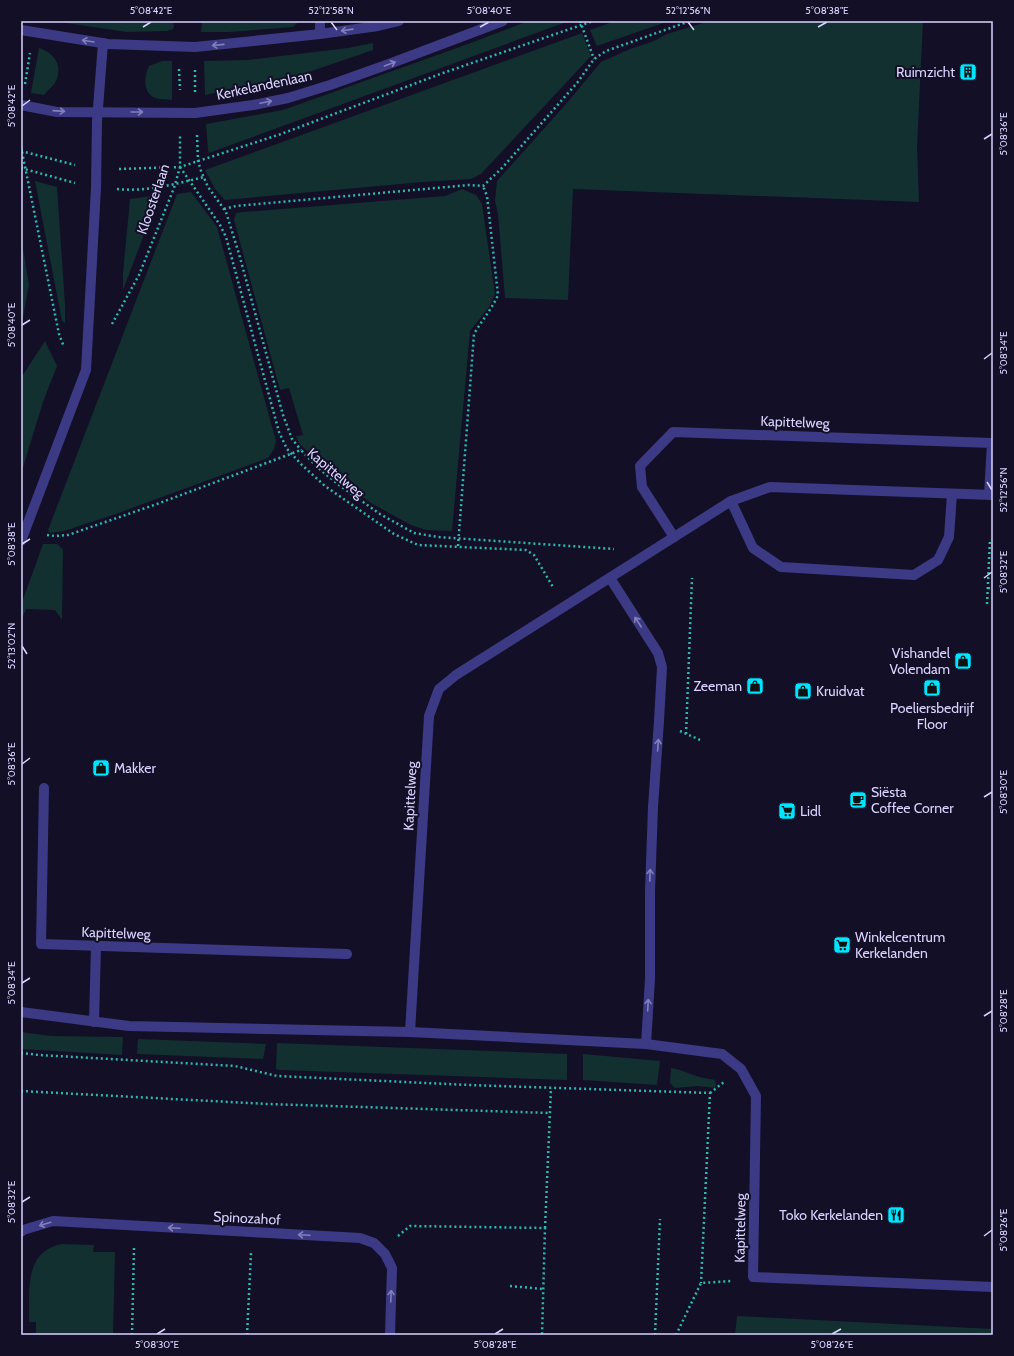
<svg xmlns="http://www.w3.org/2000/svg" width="1014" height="1356" viewBox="0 0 1014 1356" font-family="Cabin,sans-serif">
<rect width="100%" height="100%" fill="#130f26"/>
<g fill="#12302f">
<path d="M 53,21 L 164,21 L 173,23 L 174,26 L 173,29 L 167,31 L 127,32 Z"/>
<path d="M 202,21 L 299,21 L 293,27 L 229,32 L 201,32 Z"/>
<path d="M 528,21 L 569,21 L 209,153 L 208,150 L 206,124 L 283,110 L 468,44 Z"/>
<path d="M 615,21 L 669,21 L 597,46 L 590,30 Z"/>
<path d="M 710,21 L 923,21 L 917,147 L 919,202 L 573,189 L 568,300 L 505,298 L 498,214 L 495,201 L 497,181 L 566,104 L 601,62 L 630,49 L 654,41 L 667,34 Z"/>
<path d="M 582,33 L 591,56 L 481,174 L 471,179 L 423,182 L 225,200 L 215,189 L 205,170 Z"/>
<path d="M 373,43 L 373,50 L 300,75 L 205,95 L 204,61 L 247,60 L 348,48 Z"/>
<path d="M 39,48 C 55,53 64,67 55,83 C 52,87 47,91 44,95 L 31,93 Z"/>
<path d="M 162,61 L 172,61 L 172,100 C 166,99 158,100 153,97 C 142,90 145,75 149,66 Z"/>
<path d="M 35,181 L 57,187 L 65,305 L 65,323 L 62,321 Z"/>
<path d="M 462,189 L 476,195 L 482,204 L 495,294 L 489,307 L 470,331 L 452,531 L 426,530 L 411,525 L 371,503 L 329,473 L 299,443 L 296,436 L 303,435 L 289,388 L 280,390 L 234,220 L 236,213 L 243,212 L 445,196 Z"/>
<path d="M 191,192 L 217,227 L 276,441 L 274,449 L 268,458 L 113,515 L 64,531 L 50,533 L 48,530 L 177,194 Z"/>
<path d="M 159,195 L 123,290 L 123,273 L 130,199 Z"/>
<path d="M 21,236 L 29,285 L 21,328 Z"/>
<path d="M 45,341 L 57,366 L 43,402 L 21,474 L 21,378 Z"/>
<path d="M 43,544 L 57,544 L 63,549 L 62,620 L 55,610 L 26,609 L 21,621 L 21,605 Z"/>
<path d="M 21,1032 L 51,1036 L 123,1037 L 122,1055 L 21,1049 Z"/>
<path d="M 138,1039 L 266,1044 L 263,1059 L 137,1054 Z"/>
<path d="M 277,1043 L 567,1054 L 567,1080 L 279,1070 L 276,1069 Z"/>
<path d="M 583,1054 L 660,1061 L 657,1085 L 583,1080 Z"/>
<path d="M 671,1068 L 680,1070 L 699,1077 L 715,1080 L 716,1085 L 715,1088 L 698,1086 L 675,1088 L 670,1083 Z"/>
<path d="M 62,1244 L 94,1245 L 93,1252 L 115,1252 L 113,1335 L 36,1335 L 36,1322 L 29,1322 C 30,1291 23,1252 62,1244 Z"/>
<path d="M 737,1316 L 993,1329 L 993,1335 L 735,1335 Z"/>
</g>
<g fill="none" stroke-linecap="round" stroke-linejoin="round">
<g stroke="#2fb8b0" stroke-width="2.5" stroke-dasharray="2 3" stroke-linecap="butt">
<path d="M 580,21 L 594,59"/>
<path d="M 179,69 L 180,90"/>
<path d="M 25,84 L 30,53"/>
<path d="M 195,92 L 195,69"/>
<path d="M 197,135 L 198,161 L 201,171 L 208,187 L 226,212 L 239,254 L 283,415 L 292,439 L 301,450"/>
<path d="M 21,147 L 59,334 L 64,347"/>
<path d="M 21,151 L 75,165"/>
<path d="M 180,167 L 220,225 L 226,237 L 279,432 L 287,449 L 302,465 L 325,486 L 394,534 L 418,545 L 526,550 L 534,555 L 553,587"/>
<path d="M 21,168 L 75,183"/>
<path d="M 119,169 L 180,167 L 281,134 L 443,73 L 593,21"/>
<path d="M 117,189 C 147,192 175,184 204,177"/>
<path d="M 224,209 L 236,206 L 469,185 L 483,186 L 503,167 L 577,83 L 594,59 L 606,51 L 690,21"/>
<path d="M 112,324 L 139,275 L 174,188 L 180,167 L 180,135"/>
<path d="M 47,535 L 55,536 L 68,535 L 157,504 L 301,450 L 317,467 L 339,485 L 380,514 L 414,533 L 438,537 L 614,549"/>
<path d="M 458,546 L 474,334 C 482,320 492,309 498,295 L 487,196 L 483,186"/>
<path d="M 988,588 L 993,589"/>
<path d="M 987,604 L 990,539"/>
<path d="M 680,731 L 700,740"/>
<path d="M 686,734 L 692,578"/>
<path d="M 21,1053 L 39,1055 L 235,1066 L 277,1076 L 469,1085 L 710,1093 L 701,1283"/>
<path d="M 21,1091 L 268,1104 L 550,1113"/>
<path d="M 710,1093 L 724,1082"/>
<path d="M 545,1228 L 551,1088"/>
<path d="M 398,1236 L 410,1226 L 545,1228 L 542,1335"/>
<path d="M 510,1286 L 543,1289"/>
<path d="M 132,1335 L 134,1248"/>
<path d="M 247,1335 L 251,1253"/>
<path d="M 655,1335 L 660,1219"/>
<path d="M 676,1335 L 701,1283 L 731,1281"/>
</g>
<g stroke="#3d3a85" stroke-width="10">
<path d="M 320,21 L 320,34"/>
<path d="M 21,30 L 108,44 L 195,47 L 320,34 L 378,26 L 399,21"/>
<path d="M 21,105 L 57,112 L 195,113 L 253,105 L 288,98 L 330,85 L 389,64 L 503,21"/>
<path d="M 731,501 L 753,548 L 781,567 L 914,575 L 938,560 L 949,537 L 952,494"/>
<path d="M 674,537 L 642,487 L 640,466 L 673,432 L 992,443 L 989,495"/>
<path d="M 21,541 L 86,370 L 96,188 L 97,121 L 103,43"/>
<path d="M 610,578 L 658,653 L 662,667 L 659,721 L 653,807 L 650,891 L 650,979 L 646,1044"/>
<path d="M 44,788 L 41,944 L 347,954"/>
<path d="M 21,1012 L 129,1026 L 410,1032 L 429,716 L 439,689 L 456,675 L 731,501 L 770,487 L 993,495"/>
<path d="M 94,1022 L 96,946"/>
<path d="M 410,1032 L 646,1044 L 722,1054 L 741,1069 L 756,1096 L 753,1277 L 993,1287"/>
<path d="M 21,1232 L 23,1230 L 53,1221 L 360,1238 L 374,1243 L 385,1254 L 392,1268 L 390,1335"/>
</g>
</g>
<defs><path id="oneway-shaft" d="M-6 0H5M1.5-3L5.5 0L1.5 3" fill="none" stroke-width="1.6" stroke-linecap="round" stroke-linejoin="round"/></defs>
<g stroke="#837fbc">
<use href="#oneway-shaft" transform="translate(347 30) rotate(172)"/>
<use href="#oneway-shaft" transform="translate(88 41) rotate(-171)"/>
<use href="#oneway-shaft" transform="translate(218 45) rotate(174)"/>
<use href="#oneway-shaft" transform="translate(390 64) rotate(-20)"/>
<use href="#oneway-shaft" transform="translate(266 102) rotate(-12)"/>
<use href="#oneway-shaft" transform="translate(59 111) rotate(4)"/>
<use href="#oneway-shaft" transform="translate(137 112)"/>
<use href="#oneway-shaft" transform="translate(638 622) rotate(-123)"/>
<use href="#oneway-shaft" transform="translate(658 745) rotate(-86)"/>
<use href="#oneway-shaft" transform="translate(650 875) rotate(-88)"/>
<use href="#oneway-shaft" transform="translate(648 1005) rotate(-87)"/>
<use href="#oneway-shaft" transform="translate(45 1224) rotate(163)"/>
<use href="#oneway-shaft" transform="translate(174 1228) rotate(-177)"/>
<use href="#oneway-shaft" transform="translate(304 1235) rotate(-177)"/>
<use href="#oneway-shaft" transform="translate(391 1296) rotate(-88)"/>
</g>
<path fill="none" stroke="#d9d4ff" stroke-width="1.5" d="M 331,22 L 337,30M 688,22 L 694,30M 143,27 L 151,22M 480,27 L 489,22M 818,27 L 827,22M 22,106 L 30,100M 984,139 L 992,134M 22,325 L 30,320M 984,359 L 992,353M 987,482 L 992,490M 22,544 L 30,539M 984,578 L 992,572M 22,646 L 27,654M 22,764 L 30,758M 984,797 L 992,792M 22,983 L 30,978M 984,1016 L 992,1011M 22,1202 L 30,1197M 984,1236 L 992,1230M 157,1334 L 165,1329M 495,1334 L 503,1329M 832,1334 L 841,1329"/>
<defs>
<symbol id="building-square" viewBox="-11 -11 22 22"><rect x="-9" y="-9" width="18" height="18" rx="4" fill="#00e5ff" stroke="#130f26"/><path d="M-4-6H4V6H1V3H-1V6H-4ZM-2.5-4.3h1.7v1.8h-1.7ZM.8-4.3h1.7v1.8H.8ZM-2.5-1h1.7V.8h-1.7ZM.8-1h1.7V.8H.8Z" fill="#111"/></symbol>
<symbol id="shop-square" viewBox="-11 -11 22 22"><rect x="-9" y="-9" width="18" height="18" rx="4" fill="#00e5ff" stroke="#130f26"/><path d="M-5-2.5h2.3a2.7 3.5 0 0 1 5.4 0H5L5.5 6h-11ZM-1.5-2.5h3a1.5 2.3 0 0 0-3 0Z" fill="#111"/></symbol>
<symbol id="cafe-square" viewBox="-11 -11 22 22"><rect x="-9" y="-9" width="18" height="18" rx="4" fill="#00e5ff" stroke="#130f26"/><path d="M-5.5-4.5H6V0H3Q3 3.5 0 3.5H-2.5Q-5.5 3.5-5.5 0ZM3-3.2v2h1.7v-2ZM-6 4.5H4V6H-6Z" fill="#111"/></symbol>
<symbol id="supermarket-square" viewBox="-11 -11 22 22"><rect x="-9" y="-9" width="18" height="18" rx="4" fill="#00e5ff" stroke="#130f26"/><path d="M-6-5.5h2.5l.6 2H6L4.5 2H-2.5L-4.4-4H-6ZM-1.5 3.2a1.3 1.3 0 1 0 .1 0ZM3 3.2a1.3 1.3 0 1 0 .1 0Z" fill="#111"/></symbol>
<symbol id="restaurant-square" viewBox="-11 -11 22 22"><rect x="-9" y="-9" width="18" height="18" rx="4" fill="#00e5ff" stroke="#130f26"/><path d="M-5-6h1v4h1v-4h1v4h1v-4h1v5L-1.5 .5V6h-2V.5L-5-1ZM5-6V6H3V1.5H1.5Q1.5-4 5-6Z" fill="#111"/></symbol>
</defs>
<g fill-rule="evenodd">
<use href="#building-square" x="958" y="62" width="20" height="20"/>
<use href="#shop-square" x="953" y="651" width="20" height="20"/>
<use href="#shop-square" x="745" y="676" width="20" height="20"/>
<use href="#shop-square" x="922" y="678" width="20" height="20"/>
<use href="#shop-square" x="793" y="681" width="20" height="20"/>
<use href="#shop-square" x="91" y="758" width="20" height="20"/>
<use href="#cafe-square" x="848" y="790" width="20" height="20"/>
<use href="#supermarket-square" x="777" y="801" width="20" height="20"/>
<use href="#supermarket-square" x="832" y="935" width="20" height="20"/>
<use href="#restaurant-square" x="886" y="1205" width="20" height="20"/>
</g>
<g text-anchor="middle" stroke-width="4" stroke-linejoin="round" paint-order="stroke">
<g font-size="14" fill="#d9d4ff" stroke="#130f26" text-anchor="start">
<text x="955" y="77" text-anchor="end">Ruimzicht</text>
<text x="950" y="658" text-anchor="end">Vishandel<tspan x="950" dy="16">Volendam</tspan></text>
<text x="742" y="691" text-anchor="end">Zeeman</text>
<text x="816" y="696">Kruidvat</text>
<text x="932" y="713" text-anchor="middle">Poeliersbedrijf<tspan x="932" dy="16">Floor</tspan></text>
<text x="114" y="773">Makker</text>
<text x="871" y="797">Siësta<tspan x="871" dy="16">Coffee Corner</tspan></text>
<text x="800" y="816">Lidl</text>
<text x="855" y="942">Winkelcentrum<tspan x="855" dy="16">Kerkelanden</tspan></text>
<text x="883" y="1220" text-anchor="end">Toko Kerkelanden</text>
</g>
<g font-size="14" fill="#d9d4ff" stroke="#130f26">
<text transform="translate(264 85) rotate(-12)" y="5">Kerkelandenlaan</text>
<text transform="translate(153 199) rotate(-71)" y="5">Kloosterlaan</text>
<text transform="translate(795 422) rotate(2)" y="5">Kapittelweg</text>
<text transform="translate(336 473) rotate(40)" y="5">Kapittelweg</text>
<text transform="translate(410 796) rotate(-87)" y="5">Kapittelweg</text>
<text transform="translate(116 933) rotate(2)" y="5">Kapittelweg</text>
<text transform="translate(247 1218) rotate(3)" y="5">Spinozahof</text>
<text transform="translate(740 1228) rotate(-89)" y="5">Kapittelweg</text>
</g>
</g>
<rect width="1014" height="1356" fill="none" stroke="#130f26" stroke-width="44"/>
<rect x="22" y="22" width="970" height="1312" fill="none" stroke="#d9d4ff" stroke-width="1.5"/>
<g font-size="10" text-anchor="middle" fill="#d9d4ff">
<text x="151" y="14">5°08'42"E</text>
<text x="331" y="14">52°12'58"N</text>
<text x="489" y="14">5°08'40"E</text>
<text x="688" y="14">52°12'56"N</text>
<text x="827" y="14">5°08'38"E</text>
<text transform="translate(11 106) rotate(-90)" y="4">5°08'42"E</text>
<text transform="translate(1003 134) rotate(-90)" y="4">5°08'36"E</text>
<text transform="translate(11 325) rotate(-90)" y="4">5°08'40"E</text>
<text transform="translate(1003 353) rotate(-90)" y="4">5°08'34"E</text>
<text transform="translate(1003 490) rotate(-90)" y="4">52°12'56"N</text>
<text transform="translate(11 544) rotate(-90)" y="4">5°08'38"E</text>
<text transform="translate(1003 572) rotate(-90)" y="4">5°08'32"E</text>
<text transform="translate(11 646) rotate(-90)" y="4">52°13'02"N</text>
<text transform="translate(11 764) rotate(-90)" y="4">5°08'36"E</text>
<text transform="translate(1003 792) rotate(-90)" y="4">5°08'30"E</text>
<text transform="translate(11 983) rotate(-90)" y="4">5°08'34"E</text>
<text transform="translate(1003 1011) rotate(-90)" y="4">5°08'28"E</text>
<text transform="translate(11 1202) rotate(-90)" y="4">5°08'32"E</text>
<text transform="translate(1003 1230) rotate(-90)" y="4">5°08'26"E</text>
<text x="157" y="1348">5°08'30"E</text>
<text x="495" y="1348">5°08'28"E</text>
<text x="832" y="1348">5°08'26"E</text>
</g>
</svg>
